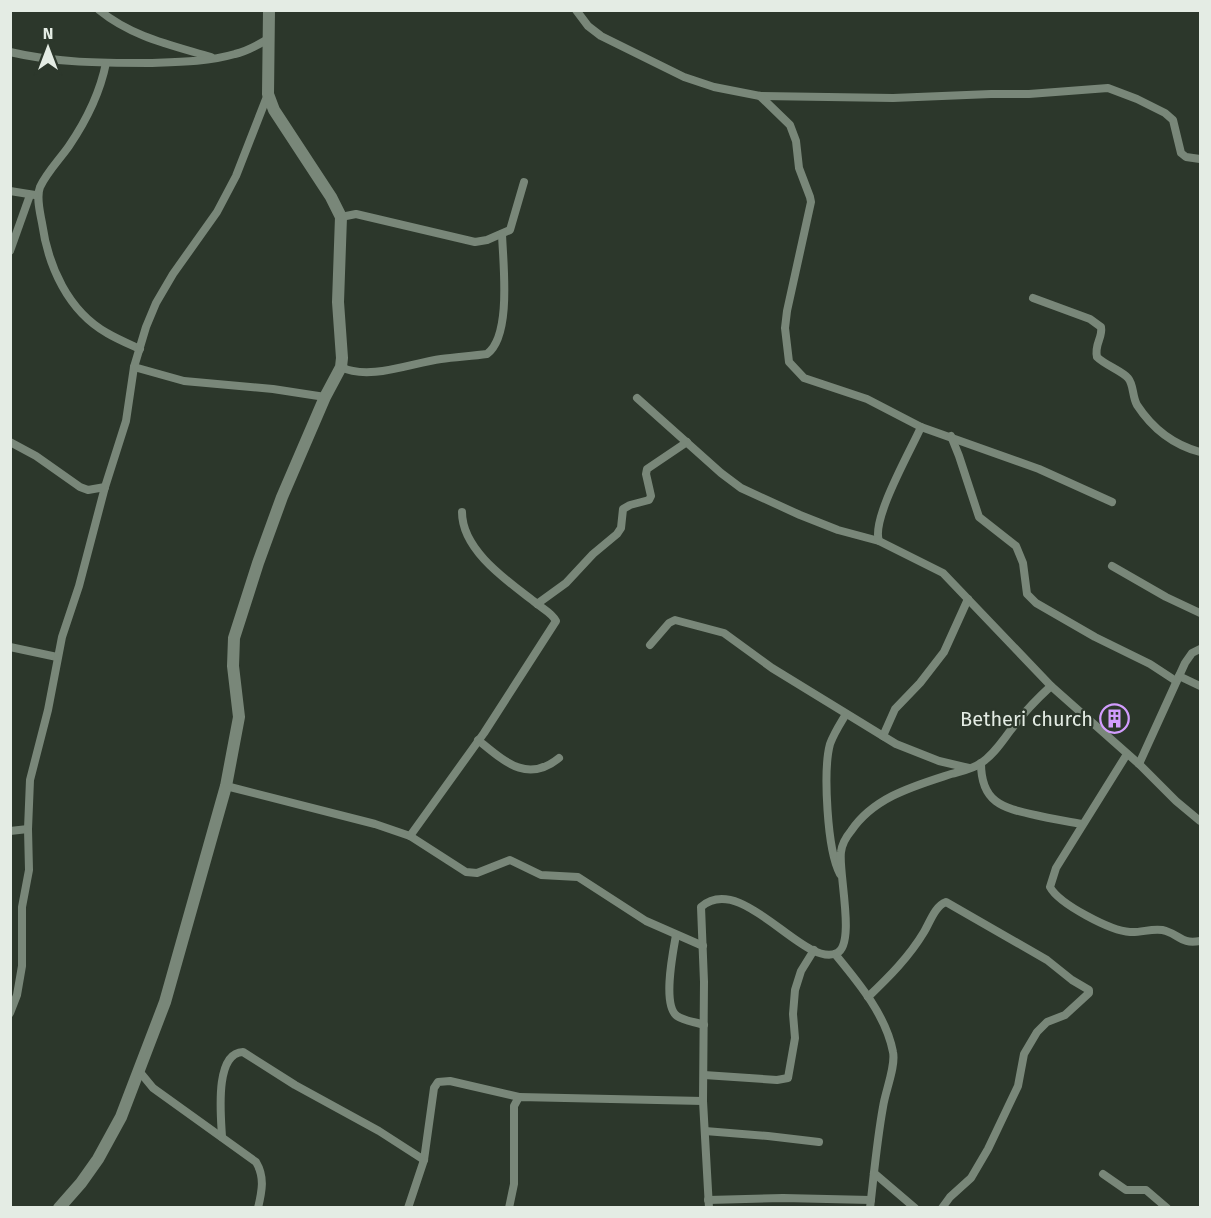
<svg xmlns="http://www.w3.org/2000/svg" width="1211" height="1218" viewBox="0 0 1211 1218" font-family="'Fira Sans',sans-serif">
<rect width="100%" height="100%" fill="#2c372b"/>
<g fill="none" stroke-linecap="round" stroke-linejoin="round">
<g stroke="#798779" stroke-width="8">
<path d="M 99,10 C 132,37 171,45 211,57"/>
<path d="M 576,10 L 588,26 L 601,36 L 684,77 L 714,87 L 760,96 L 893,98 L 991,94 L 1029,94 L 1108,88 L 1137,99 L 1165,113 L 1173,120 L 1181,153 L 1186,157 L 1200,159"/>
<path d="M 10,52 C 56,63 102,63 148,63 C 177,62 207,62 235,54 C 248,51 258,45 268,39"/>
<path d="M 106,63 C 100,93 86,121 69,146 C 60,159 47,172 40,187 C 36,197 40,212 42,223 C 48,266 68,311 107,333 C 117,339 129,344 140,349"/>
<path d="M 760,96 L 790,125 L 796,141 L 799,168 L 810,197 L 811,202 L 787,311 L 785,328 L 789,362 L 804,378 L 867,399 L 921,427 L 1039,469 L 1112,502"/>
<path d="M 10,191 L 35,195"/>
<path d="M 341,217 L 356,214 L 475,242 L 487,240 L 510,230 L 524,182"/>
<path d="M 10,251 L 30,195"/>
<path d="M 1033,298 L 1090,319 L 1101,327 C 1103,338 1094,344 1097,357 C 1105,365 1122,371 1128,378 C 1134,385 1132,396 1137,405 C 1152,428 1174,445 1200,452"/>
<path d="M 134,367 L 184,381 L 273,389 L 325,397"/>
<path d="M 341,367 C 369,381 411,363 441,359 C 456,357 472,356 487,354 C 512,336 503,263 502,234"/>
<path d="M 637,398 L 721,473 L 741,488 L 800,515 L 838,530 L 879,541"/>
<path d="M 921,427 C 911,450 871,519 879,541 L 943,573 L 1051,686 L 1139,764 L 1176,801 L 1200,821"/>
<path d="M 951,436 L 959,456 L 979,517 L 1016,546 L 1023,563 L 1027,594 L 1036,603 L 1095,637 L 1150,664 L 1176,681"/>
<path d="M 10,442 L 36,456 L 80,487 L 88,490 L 105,487"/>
<path d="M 1112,566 L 1166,597 L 1200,613"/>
<path d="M 537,604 L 566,583 L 593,554 L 617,534 L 621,528 L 623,509 L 630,505 L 649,500 L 651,496 L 646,474 L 647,469 L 687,442"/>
<path d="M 650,645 L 669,623 L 675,620 L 724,633 L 772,668 L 896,744 L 939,761 L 969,768"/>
<path d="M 10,647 L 57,657"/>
<path d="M 1179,676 L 1200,686"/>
<path d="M 883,736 L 895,709 L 920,683 L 944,652 L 968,599"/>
<path d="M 478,740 C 504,761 527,784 559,758"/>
<path d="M 1127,754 L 1056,868 L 1050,887 C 1059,904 1111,931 1130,932 C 1141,933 1156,927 1166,931 C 1181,936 1181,944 1200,941"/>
<path d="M 981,763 C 981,802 1002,808 1035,815 C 1051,819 1067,821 1082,824"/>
<path d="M 1139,764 L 1185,663 L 1192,653 L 1200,649"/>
<path d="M 226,786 L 375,824 L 410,836 L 466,872 L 477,873 L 510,860 L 541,875 L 578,877 L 646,921 L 703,946"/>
<path d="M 10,831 L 28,829"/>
<path d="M 410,836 L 484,733 L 556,621 C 552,613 543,609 536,603 C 509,582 462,551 462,512"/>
<path d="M 840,874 C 827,850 823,770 830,744 C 834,733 840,724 846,714"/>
<path d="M 676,935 C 673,952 662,1005 677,1016 C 684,1021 696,1022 704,1025"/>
<path d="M 835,954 C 858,982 886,1015 893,1052 C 896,1066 885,1092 883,1107 C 877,1140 874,1174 870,1208"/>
<path d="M 868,997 C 889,977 909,957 924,932 C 930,922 935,906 946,902 L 1047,960 L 1072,980 L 1089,990 L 1089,993 L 1065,1015 L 1047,1022 L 1037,1032 L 1024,1054 L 1018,1086 L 988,1149 L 971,1178 L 950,1197 L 942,1208"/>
<path d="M 10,1013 L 17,995 L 22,966 L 22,907 L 29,870 L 28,829 L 30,780 L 48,710 L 62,637 L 79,586 L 105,487 L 126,421 L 134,367 L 146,327 L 156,303 L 173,274 L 217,212 L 236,176 L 268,94"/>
<path d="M 139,1071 L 153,1088 L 256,1162 C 265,1177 262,1191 258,1208"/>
<path d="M 704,1075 L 777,1080 L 788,1078 L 795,1038 L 793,1014 L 795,990 L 801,971 L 814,950"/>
<path d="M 705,1131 L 768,1136 L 819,1142"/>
<path d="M 222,1137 C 221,1117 214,1053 243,1052 L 295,1085 L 379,1131 L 424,1160"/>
<path d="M 874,1173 L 915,1208"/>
<path d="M 1103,1174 L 1126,1190 L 1146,1190 L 1167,1208"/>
<path d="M 708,1200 L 783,1198 L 871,1200"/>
<path d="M 408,1208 L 424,1160 L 434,1088 L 438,1082 L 450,1081 L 519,1097"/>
<path d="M 509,1208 L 514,1184 L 514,1106 L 519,1097 L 703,1101"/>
<path d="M 709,1208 L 703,1101 L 704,982 L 701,907 C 742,871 804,969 837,953 C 856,944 838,871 841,852 C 842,844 846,837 851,831 C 874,797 914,786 951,774 C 961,771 973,769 981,763 C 995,754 1004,738 1014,726 C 1025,711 1038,698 1051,686"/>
</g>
<path stroke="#798779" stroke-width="12" d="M 59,1208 L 81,1183 L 98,1159 L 121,1117 L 165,1002 L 226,786 L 239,717 L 233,666 L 234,638 L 258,563 L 282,497 L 325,397 L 341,367 L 342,358 L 338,302 L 341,217 L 331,197 L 274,110 L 268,94 L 269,10"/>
</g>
<defs>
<symbol id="building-ring" viewBox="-11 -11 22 22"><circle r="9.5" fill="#2c372b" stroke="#d29dfd" stroke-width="1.5"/><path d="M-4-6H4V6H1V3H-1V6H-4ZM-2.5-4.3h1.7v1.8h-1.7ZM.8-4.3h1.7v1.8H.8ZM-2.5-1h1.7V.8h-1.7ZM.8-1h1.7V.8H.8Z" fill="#d29dfd"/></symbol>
</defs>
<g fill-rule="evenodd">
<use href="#building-ring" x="1098" y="702" width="33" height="33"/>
</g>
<g text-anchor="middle" stroke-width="4.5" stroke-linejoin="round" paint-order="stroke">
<g font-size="20" fill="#e4ece4" stroke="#2c372b" text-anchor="end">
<text x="1093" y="726">Betheri church</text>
</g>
</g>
<rect width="1211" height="1218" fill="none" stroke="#e4ece4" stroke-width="24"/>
<g transform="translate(48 48)" stroke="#2c372b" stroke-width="4.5" paint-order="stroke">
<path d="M0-4.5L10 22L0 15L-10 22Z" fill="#e4ece4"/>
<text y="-9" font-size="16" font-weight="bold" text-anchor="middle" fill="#e4ece4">N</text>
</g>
</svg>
